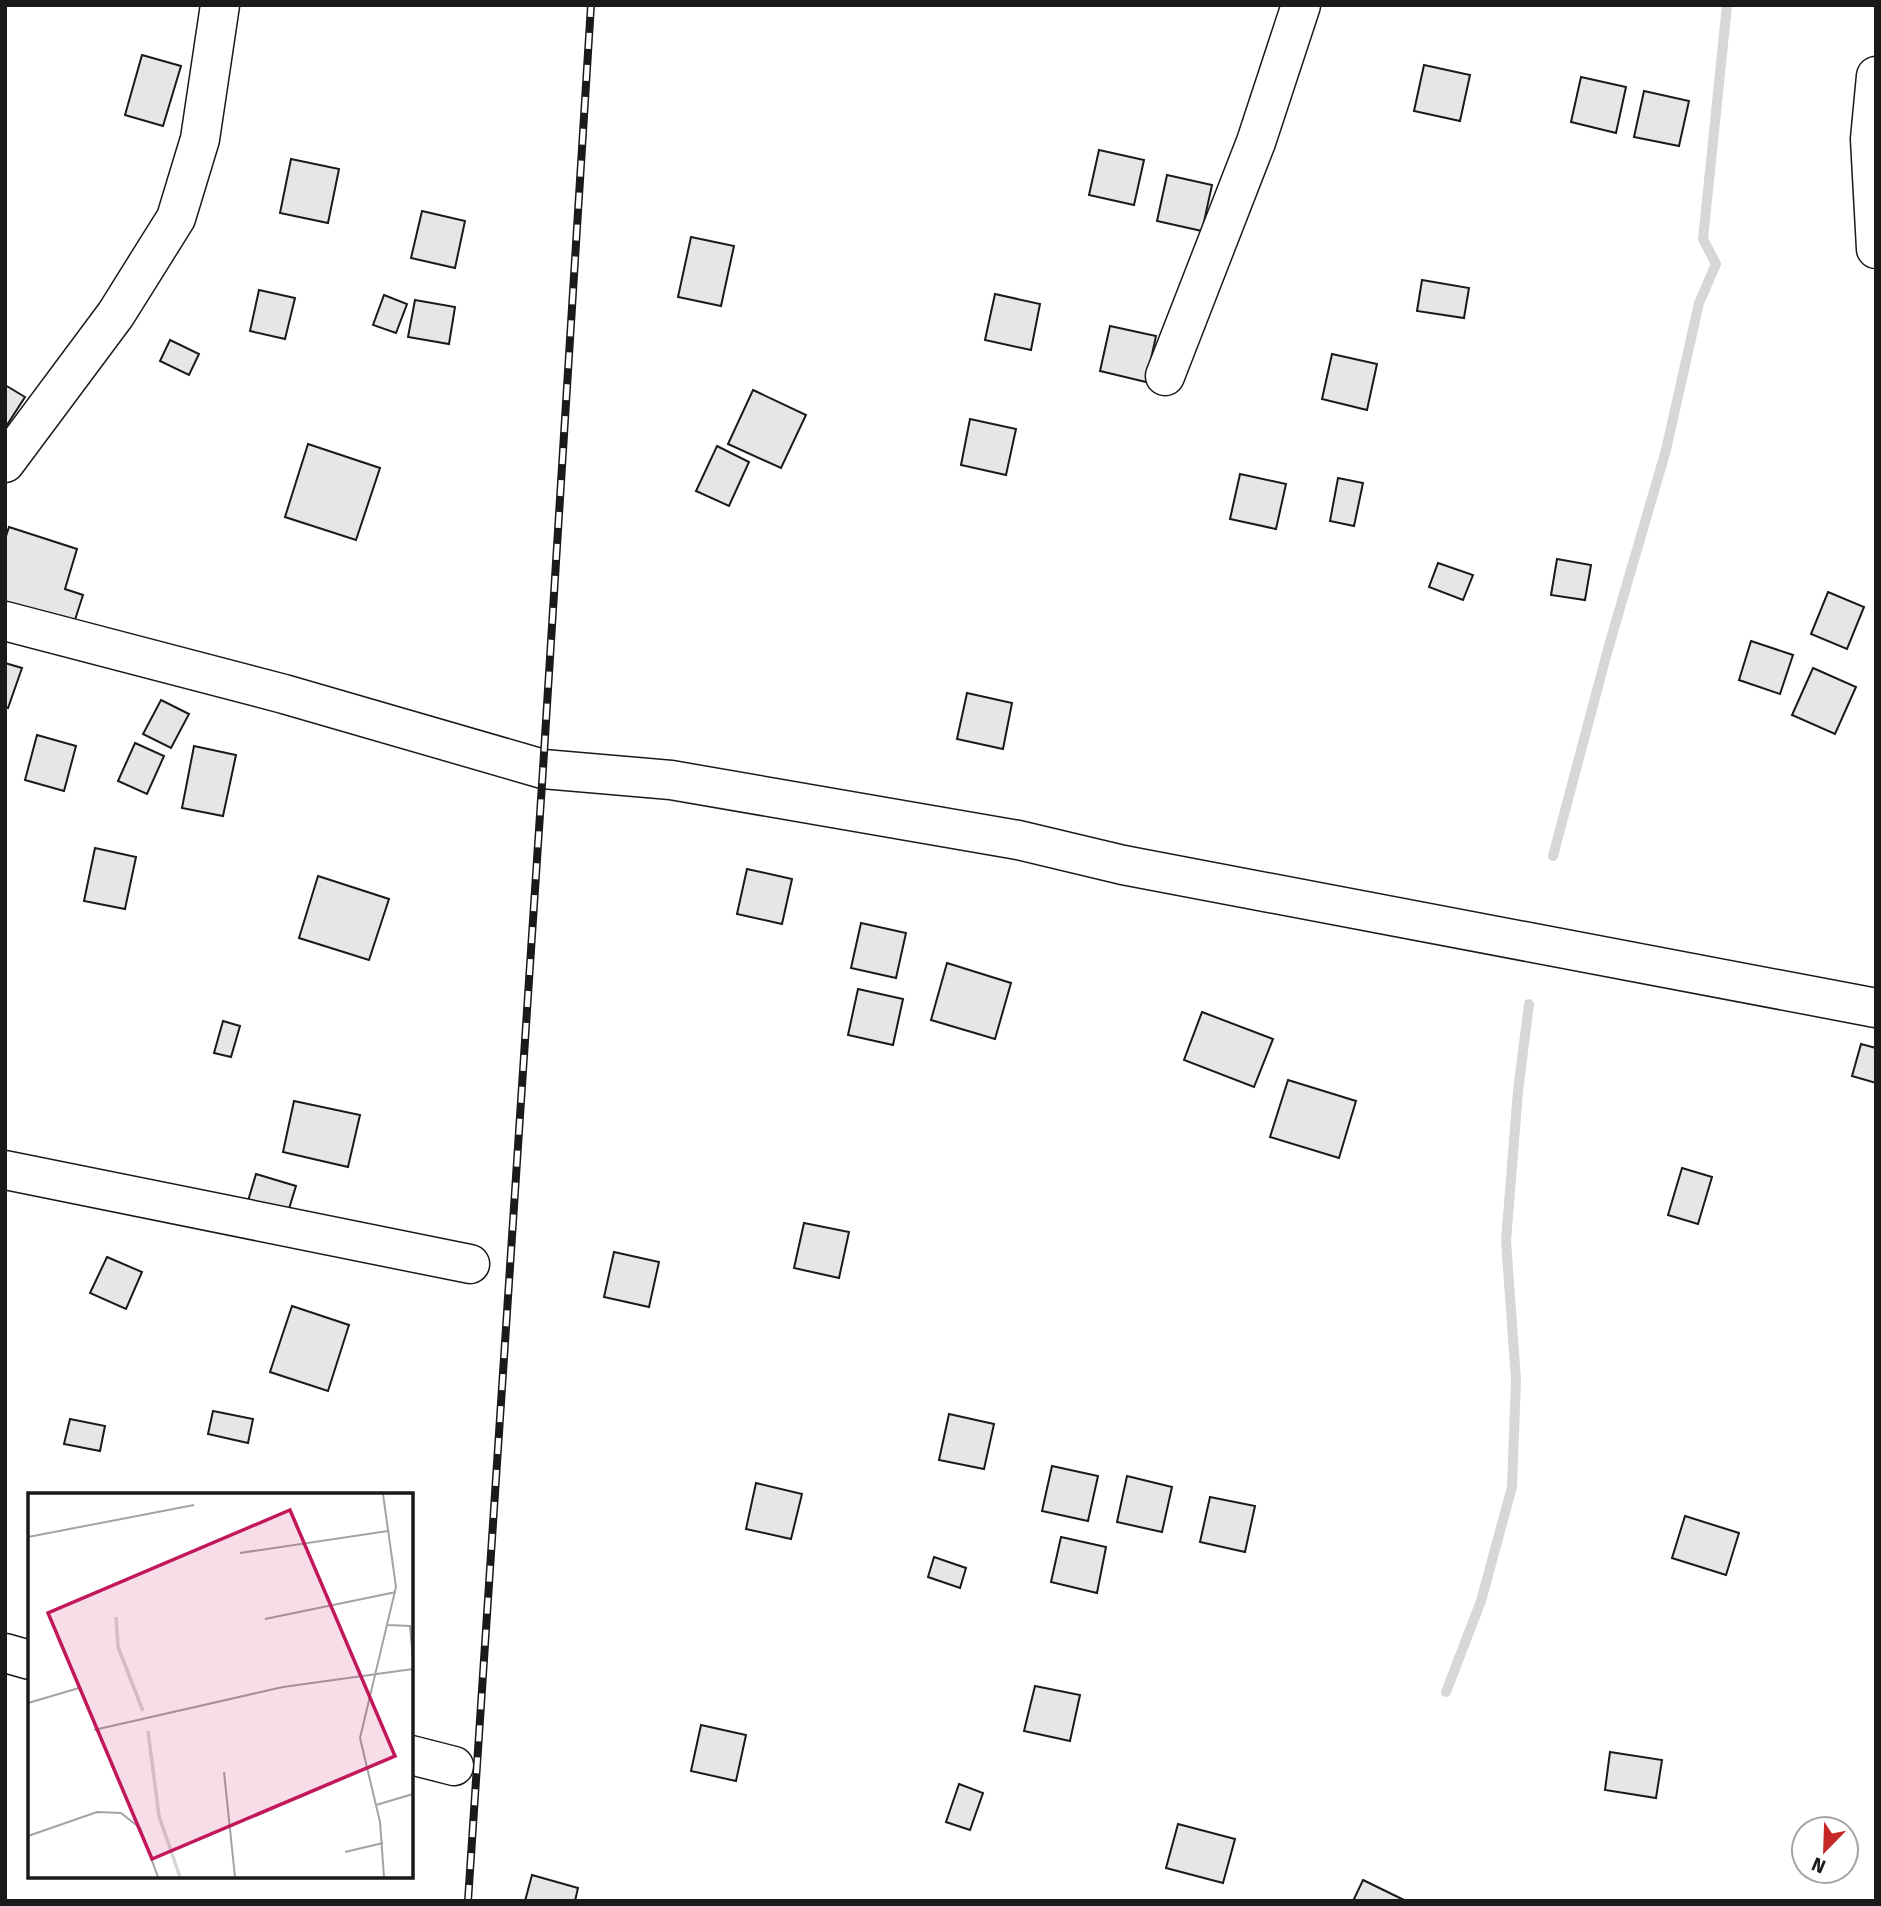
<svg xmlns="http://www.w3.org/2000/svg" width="1881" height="1906" viewBox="0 0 1881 1906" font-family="'Fira Sans',sans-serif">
<rect width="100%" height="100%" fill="#fff"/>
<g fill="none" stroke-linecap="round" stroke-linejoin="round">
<g stroke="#d7d7d7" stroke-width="10">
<path d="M 1553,856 L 1608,649 L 1666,450 L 1699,303 L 1716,264 L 1703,239 L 1727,5"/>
<path d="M 1446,1692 L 1481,1601 L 1512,1487 L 1516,1380 L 1506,1241 L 1518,1091 L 1529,1004"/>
</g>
</g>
<g fill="#e6e6e6" stroke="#1a1a1a" stroke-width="2">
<path d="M 142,55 L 181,66 L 163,126 L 125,115 Z"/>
<path d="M 1424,65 L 1470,75 L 1460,121 L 1414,111 Z"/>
<path d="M 1581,77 L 1626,87 L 1616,133 L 1571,122 Z"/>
<path d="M 1644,91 L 1689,101 L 1679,146 L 1634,137 Z"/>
<path d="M 1099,150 L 1144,160 L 1134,205 L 1089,195 Z"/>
<path d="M 291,159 L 339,169 L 328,223 L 280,213 Z"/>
<path d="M 1167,175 L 1212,185 L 1202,231 L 1157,221 Z"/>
<path d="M 422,211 L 465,221 L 455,268 L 411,258 Z"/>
<path d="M 691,237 L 734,246 L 721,306 L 678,297 Z"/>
<path d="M 1422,280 L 1469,288 L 1464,318 L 1417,311 Z"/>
<path d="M 259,290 L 295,298 L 285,339 L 250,331 Z"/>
<path d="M 995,294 L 1040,304 L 1031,350 L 985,340 Z"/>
<path d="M 384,295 L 407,304 L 396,333 L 373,325 Z"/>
<path d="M 415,300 L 455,307 L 449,344 L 408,337 Z"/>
<path d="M 1110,326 L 1156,336 L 1146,382 L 1100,371 Z"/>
<path d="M 170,340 L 199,354 L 189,375 L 160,361 Z"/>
<path d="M 1332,354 L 1377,364 L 1367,410 L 1322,399 Z"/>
<path d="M 5,385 L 25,397 L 5,428 Z"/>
<path d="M 753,390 L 806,415 L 781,468 L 728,444 Z"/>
<path d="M 970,419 L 1016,429 L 1006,475 L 961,465 Z"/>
<path d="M 308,444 L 380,468 L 356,540 L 285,517 Z"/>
<path d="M 717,446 L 749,462 L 729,506 L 696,491 Z"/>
<path d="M 1240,474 L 1286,484 L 1276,529 L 1230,519 Z"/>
<path d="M 1338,478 L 1363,483 L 1354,526 L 1330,521 Z"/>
<path d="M 9,527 L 77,549 L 65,589 L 83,595 L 73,626 L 5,605 L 5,539 Z"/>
<path d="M 1557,559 L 1591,565 L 1585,600 L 1551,595 Z"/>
<path d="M 1438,563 L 1473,575 L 1463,600 L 1429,587 Z"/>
<path d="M 1828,592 L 1864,607 L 1847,649 L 1811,634 Z"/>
<path d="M 1751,641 L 1793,655 L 1780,694 L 1739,680 Z"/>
<path d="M 5,663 L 22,668 L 8,708 L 5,707 Z"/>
<path d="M 1813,668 L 1856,687 L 1835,734 L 1792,715 Z"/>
<path d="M 967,693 L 1012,703 L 1003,749 L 957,739 Z"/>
<path d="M 161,700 L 189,714 L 171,748 L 143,734 Z"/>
<path d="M 37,735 L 76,746 L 64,791 L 25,780 Z"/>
<path d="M 135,743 L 164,756 L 147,794 L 118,781 Z"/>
<path d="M 194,746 L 236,755 L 223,816 L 182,808 Z"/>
<path d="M 95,848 L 136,857 L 125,909 L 84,901 Z"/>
<path d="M 747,869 L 792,879 L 782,924 L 737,914 Z"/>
<path d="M 318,876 L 389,899 L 369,960 L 299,938 Z"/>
<path d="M 861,923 L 906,933 L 896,978 L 851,968 Z"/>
<path d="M 947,963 L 1011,983 L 995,1039 L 931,1020 Z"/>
<path d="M 858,989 L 903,999 L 893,1045 L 848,1035 Z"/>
<path d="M 1202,1012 L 1273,1039 L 1254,1087 L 1184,1060 Z"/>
<path d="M 223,1021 L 240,1026 L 231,1057 L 214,1053 Z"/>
<path d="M 1861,1044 L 1876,1048 L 1876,1083 L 1852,1076 Z"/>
<path d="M 1288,1080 L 1356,1101 L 1339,1158 L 1270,1137 Z"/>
<path d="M 294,1101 L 360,1115 L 348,1167 L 283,1152 Z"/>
<path d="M 1682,1168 L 1712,1177 L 1698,1224 L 1668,1215 Z"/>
<path d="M 256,1174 L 296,1186 L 288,1212 L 248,1201 Z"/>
<path d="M 804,1223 L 849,1232 L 839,1278 L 794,1268 Z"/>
<path d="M 614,1252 L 659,1262 L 649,1307 L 604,1297 Z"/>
<path d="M 107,1257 L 142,1272 L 126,1309 L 90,1293 Z"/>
<path d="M 292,1306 L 349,1325 L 328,1391 L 270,1372 Z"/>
<path d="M 213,1411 L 253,1419 L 248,1443 L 208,1434 Z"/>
<path d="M 949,1414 L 994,1424 L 984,1469 L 939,1460 Z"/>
<path d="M 70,1419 L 105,1426 L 100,1451 L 64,1444 Z"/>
<path d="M 1052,1466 L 1098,1476 L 1088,1521 L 1042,1511 Z"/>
<path d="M 1127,1476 L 1172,1487 L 1162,1532 L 1117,1522 Z"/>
<path d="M 756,1483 L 802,1494 L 791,1539 L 746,1529 Z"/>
<path d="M 1210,1497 L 1255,1506 L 1245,1552 L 1200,1542 Z"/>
<path d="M 1685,1516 L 1739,1533 L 1726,1575 L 1672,1558 Z"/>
<path d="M 1061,1537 L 1106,1547 L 1097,1593 L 1051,1582 Z"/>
<path d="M 934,1557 L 966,1568 L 960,1588 L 928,1577 Z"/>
<path d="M 1035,1686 L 1080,1695 L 1070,1741 L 1024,1731 Z"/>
<path d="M 701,1725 L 746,1735 L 736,1781 L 691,1771 Z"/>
<path d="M 1610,1752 L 1662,1760 L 1656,1798 L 1605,1790 Z"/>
<path d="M 959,1784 L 983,1793 L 970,1830 L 946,1822 Z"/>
<path d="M 1178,1824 L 1235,1839 L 1223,1883 L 1166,1868 Z"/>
<path d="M 532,1875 L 578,1888 L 575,1901 L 525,1901 Z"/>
<path d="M 1363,1880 L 1406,1901 L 1353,1901 Z"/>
</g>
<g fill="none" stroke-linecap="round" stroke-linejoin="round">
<defs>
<g id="minor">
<path d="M 1876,76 L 1870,139 L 1876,249"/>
<path d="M 1165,376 L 1256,142 L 1301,5"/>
<path d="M 5,621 L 284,694 L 543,769 L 671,780 L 1018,840 L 1123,865 L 1876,1008"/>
<path d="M 5,1170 L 470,1264"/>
<path d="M 5,1653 L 30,1660"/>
<path d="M 411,1755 L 454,1766"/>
</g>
<path id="major" d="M 5,463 L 116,314 L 176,218 L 200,139 L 220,5"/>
</defs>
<use href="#minor" stroke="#1a1a1a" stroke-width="41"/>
<use href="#major" stroke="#1a1a1a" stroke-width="41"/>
<use href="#minor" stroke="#fff" stroke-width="38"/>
<use href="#major" stroke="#fff" stroke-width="38"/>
<defs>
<path id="rail" d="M 468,1901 L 543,769 L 591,5"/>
</defs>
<use href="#rail" stroke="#1a1a1a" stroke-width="8"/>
<use href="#rail" stroke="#fff" stroke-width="5" stroke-dasharray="16" stroke-linecap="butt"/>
</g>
<g transform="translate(28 1493)">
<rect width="385" height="385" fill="#fff"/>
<path fill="none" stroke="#d7d7d7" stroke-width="3.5" d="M 88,124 L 90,154 L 115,218M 120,238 L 131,323 L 152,384"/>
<path fill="none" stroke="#a3a3a3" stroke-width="2" d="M 355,1 L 368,94 L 332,245 L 352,329 L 356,384M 0,44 L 166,12M 212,60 L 360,38M 237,126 L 368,99M 360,132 L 382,133 L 385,167M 0,210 L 51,195M 66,237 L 255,194 L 385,176M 196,279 L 207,384M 348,312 L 385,301M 0,343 L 69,319 L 93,320 L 112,335 L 130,384M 317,359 L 355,350"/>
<path fill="#c2185b" fill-opacity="0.15" stroke="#c2185b" stroke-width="3.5" d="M 262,17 L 367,263 L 124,366 L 20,120 Z"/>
<rect width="385" height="385" fill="none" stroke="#1a1a1a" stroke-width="3.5"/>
</g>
<rect width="1881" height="1906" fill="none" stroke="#1a1a1a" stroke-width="14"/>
<g transform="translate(1825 1850) rotate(203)"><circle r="33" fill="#ffffff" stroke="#a3a3a3" stroke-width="2"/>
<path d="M0-5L12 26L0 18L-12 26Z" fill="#c62828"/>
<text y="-10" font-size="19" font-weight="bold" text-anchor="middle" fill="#1a1a1a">N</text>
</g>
</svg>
